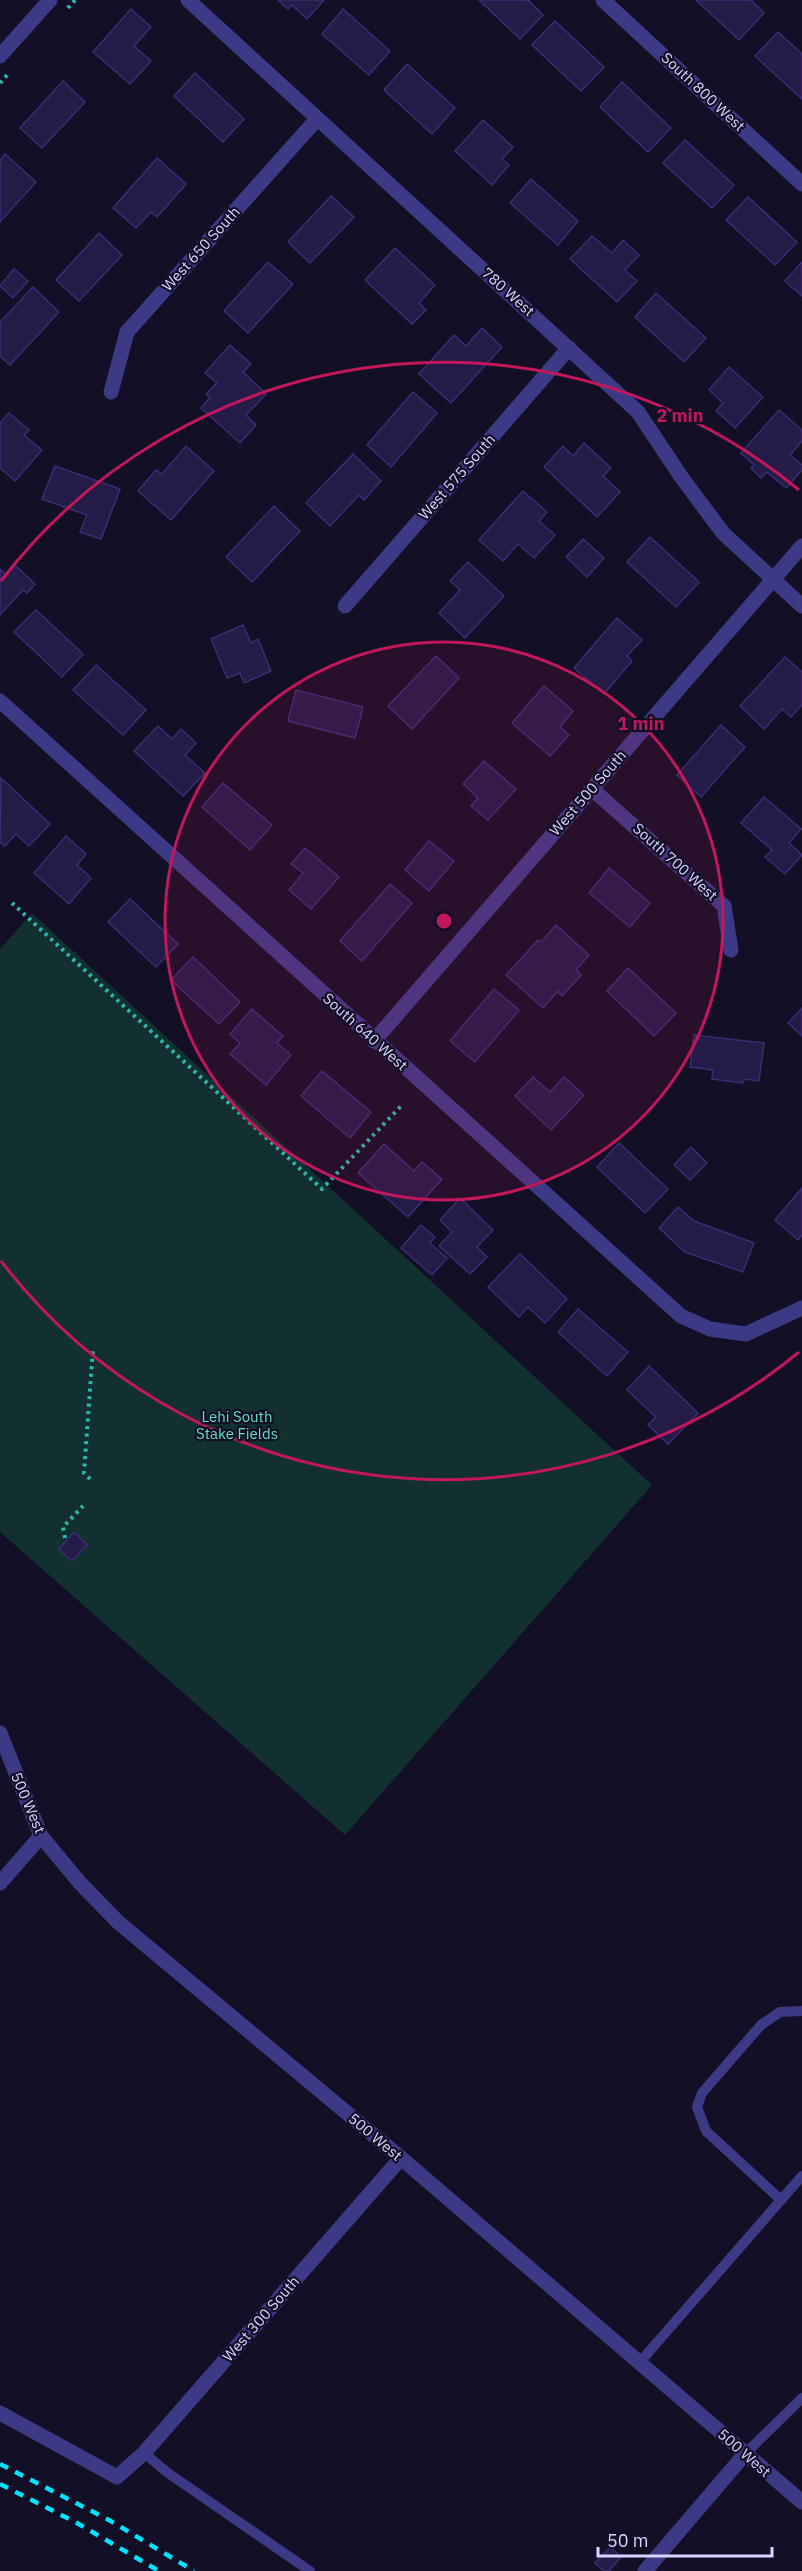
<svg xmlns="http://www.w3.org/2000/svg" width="802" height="2571" viewBox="0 0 802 2571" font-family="'IBM Plex Sans',sans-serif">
<rect width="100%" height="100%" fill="#130f26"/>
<path fill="#12302f" d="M 32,913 L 652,1485 L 345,1835 L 0,1532 L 0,949 Z"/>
<g fill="#241b47" stroke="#3b2d73" stroke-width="1.5">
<path d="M 278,0 L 324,0 L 307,19 L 292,5 L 288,9 Z"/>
<path d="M 479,0 L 528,0 L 543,15 L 520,39 Z"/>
<path d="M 696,0 L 751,0 L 764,13 L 739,40 Z"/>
<path d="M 131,9 L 151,27 L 134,46 L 151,61 L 130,84 L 93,52 Z"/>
<path d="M 343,9 L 390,51 L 369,75 L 322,34 Z"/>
<path d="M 555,21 L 604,67 L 581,91 L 532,45 Z"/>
<path d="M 778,32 L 802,54 L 802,99 L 755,56 Z"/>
<path d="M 407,64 L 455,108 L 432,134 L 384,90 Z"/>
<path d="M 195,73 L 244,119 L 223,142 L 174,96 Z"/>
<path d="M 63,81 L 85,102 L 42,148 L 20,128 Z"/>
<path d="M 622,82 L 671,128 L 648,152 L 600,107 Z"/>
<path d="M 483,120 L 513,147 L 502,159 L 509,165 L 492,185 L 455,151 Z"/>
<path d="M 685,140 L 734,185 L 712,208 L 663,163 Z"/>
<path d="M 5,154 L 36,182 L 0,222 L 0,160 Z"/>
<path d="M 157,158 L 186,184 L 157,217 L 151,212 L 136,228 L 113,208 Z"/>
<path d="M 531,179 L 578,221 L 558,245 L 510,203 Z"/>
<path d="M 331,196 L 354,217 L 310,263 L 288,242 Z"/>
<path d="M 748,197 L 797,242 L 775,265 L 726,220 Z"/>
<path d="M 99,233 L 122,255 L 79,301 L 56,280 Z"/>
<path d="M 592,236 L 612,253 L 623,240 L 639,255 L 625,270 L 637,281 L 617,302 L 570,259 Z"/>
<path d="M 395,248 L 435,285 L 419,303 L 426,310 L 412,324 L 365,280 Z"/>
<path d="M 268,262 L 293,284 L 248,333 L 224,311 Z"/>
<path d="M 802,262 L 802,296 L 785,281 Z"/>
<path d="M 14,269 L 28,281 L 13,298 L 0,286 Z"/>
<path d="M 33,287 L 59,312 L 10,365 L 0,356 L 0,322 Z"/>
<path d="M 656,293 L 706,338 L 684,362 L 635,317 Z"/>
<path d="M 482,328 L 502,347 L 451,403 L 419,374 L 454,335 L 466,346 Z"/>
<path d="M 230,345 L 251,364 L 243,372 L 266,394 L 246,415 L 256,425 L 240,443 L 201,408 L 210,398 L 206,394 L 217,383 L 205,373 Z"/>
<path d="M 729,367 L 763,397 L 735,428 L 716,411 L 723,403 L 709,390 Z"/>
<path d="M 413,392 L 437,413 L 391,467 L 367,445 Z"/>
<path d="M 779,410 L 802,430 L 802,441 L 790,455 L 802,465 L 802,470 L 786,488 L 767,472 L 761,478 L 751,468 L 754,465 L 741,453 Z"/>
<path d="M 9,413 L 29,430 L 24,435 L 42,450 L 15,481 L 0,468 L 0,423 Z"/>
<path d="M 584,443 L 611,468 L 603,476 L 620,492 L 597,517 L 544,467 L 563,446 L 573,456 Z"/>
<path d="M 186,446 L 214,471 L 171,520 L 138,491 L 156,470 L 162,474 Z"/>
<path d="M 353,454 L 381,481 L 364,500 L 359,495 L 330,526 L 306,503 Z"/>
<path d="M 55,466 L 120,489 L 101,539 L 80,532 L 87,515 L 42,499 Z"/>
<path d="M 523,491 L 547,512 L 539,521 L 555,535 L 534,558 L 518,544 L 503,561 L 479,540 Z"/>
<path d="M 274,506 L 300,531 L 252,582 L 226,557 Z"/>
<path d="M 650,537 L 699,582 L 676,607 L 627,562 Z"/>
<path d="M 583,539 L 604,558 L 587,577 L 566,557 Z"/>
<path d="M 468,562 L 504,596 L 465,638 L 439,613 L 460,590 L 450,581 Z"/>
<path d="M 15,565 L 35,584 L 27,593 L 23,590 L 0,615 L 0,569 L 6,574 Z"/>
<path d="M 36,610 L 83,654 L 62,677 L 14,632 Z"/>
<path d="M 617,618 L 642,640 L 627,656 L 632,661 L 604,694 L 574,668 Z"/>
<path d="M 243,625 L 251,643 L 258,639 L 271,671 L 244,683 L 240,673 L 227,678 L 211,639 Z"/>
<path d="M 436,656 L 459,678 L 412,729 L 388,706 Z"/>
<path d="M 785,657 L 802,672 L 802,705 L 791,717 L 782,709 L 764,729 L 740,706 Z"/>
<path d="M 96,665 L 146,710 L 123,735 L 73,690 Z"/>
<path d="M 544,686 L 573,711 L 560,727 L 569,735 L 550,756 L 512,723 Z"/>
<path d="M 296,690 L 363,707 L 355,738 L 288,721 Z"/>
<path d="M 721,725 L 745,747 L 701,797 L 677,775 Z"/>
<path d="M 158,726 L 172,739 L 181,729 L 196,743 L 185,755 L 205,773 L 183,796 L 134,751 Z"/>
<path d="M 484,761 L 516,789 L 488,820 L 471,806 L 478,798 L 463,784 Z"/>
<path d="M 1,778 L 50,824 L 29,846 L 16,834 L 5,846 L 0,842 Z"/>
<path d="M 223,783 L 272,825 L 250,850 L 202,807 Z"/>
<path d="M 764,797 L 801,829 L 789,843 L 802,855 L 785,874 L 765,857 L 772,850 L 741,823 Z"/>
<path d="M 66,836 L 86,854 L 77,865 L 91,878 L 69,904 L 34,873 Z"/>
<path d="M 429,841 L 454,861 L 429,891 L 405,870 Z"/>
<path d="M 305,848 L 339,877 L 311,909 L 289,890 L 303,873 L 291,864 Z"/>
<path d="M 609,868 L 650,903 L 630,927 L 589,893 Z"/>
<path d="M 390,884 L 412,903 L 362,961 L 340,941 Z"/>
<path d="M 130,899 L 178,944 L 156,967 L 108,922 Z"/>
<path d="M 556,925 L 589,955 L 576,970 L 581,975 L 562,996 L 558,991 L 543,1008 L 506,975 L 538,940 L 541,942 Z"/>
<path d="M 193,957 L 240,1002 L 219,1024 L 171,980 Z"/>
<path d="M 628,968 L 676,1013 L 654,1036 L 607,991 Z"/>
<path d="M 494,989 L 519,1010 L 475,1062 L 450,1041 Z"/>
<path d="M 802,1008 L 802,1036 L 788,1023 Z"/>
<path d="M 252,1009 L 283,1036 L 277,1043 L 291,1055 L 266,1085 L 230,1054 L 240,1043 L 230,1034 Z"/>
<path d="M 694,1035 L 764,1043 L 759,1081 L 744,1079 L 743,1083 L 712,1079 L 713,1070 L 690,1067 Z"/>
<path d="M 322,1071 L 371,1112 L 350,1138 L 301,1096 Z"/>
<path d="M 533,1077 L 550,1092 L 564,1077 L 584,1095 L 551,1130 L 515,1096 Z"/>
<path d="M 619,1143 L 668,1189 L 645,1213 L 597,1167 Z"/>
<path d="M 384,1144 L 414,1171 L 422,1162 L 442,1179 L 408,1217 L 358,1173 Z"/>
<path d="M 691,1147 L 707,1163 L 690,1180 L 674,1165 Z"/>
<path d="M 802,1188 L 802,1235 L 798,1240 L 775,1220 Z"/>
<path d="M 460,1198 L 493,1230 L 477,1247 L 487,1257 L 470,1274 L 439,1246 L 452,1232 L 440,1220 Z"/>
<path d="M 678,1207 L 694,1221 L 754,1243 L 743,1272 L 685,1252 L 659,1228 Z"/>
<path d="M 421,1225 L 435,1237 L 430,1243 L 447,1258 L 432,1275 L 401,1248 Z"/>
<path d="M 520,1254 L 567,1299 L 545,1323 L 528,1307 L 519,1317 L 488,1287 Z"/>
<path d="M 578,1309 L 628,1352 L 607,1376 L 558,1332 Z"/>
<path d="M 649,1366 L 698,1413 L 668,1444 L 648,1425 L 656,1417 L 627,1390 Z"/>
<path d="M 74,1532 L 87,1545 L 72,1561 L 59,1549 Z"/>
<path d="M 610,2547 L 621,2557 L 609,2571 L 604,2571 L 595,2563 Z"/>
</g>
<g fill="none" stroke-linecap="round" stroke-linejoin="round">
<g stroke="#2fb8b0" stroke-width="4" stroke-dasharray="3 4.5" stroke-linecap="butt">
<path d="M 68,8 L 75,0"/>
<path d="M 0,83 L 8,74"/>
<path d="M 12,903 L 322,1189 L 402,1105"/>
<path d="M 90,1479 L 84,1473 L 93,1348"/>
<path d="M 65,1538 L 63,1527 L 83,1506"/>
</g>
<g stroke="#3d3a85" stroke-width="10">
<path d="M 781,2200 L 706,2131 L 697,2107 L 702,2093 L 761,2025 L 780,2012 L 802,2011"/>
<path d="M 640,2362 L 802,2176"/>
<path d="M 144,2453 L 168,2473 L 310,2571"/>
<path d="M 745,2454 L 802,2398"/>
</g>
<g stroke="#3d3a85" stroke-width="15">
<path d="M 188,0 L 638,412 L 682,478 L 723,533 L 802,606"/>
<path d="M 603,0 L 802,184"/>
<path d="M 111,392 L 127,332 L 317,119"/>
<path d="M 345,606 L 569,348"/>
<path d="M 0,701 L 681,1316 L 710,1329 L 746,1334 L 802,1308"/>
<path d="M 592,789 L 724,906 L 731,950"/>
<path d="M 374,1041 L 802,546"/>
<path d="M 0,1883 L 41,1836"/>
<path d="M 0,2413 L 117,2477 L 144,2453 L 401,2158"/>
<path d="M 645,2571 L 745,2454"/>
</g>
<g stroke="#3d3a85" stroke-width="15">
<path d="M 0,56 L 50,0"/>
<path d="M 0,1733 L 41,1836 L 80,1883 L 118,1922 L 401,2158 L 802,2502"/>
</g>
<g stroke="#00e5ff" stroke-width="4.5" stroke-dasharray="9 8" stroke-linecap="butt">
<path d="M 0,2464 L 109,2520 L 194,2571"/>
<path d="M 0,2484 L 77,2523 L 159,2571"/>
</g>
</g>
<circle cx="444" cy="921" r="279" fill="#c2185b" fill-opacity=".12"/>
<g fill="none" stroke="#c2185b" stroke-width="3">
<circle cx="444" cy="921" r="279"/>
<path d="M799 1352A558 558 0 0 1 1 1261M1 581A558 558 0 0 1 799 490"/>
</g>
<g text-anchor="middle" stroke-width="4.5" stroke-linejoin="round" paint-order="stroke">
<g font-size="15" fill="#d9d4ff" stroke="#130f26">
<text transform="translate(703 92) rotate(43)" y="5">South 800 West</text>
<text transform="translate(201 249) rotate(-48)" y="5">West 650 South</text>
<text transform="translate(508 292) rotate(42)" y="5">780 West</text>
<text transform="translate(457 477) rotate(-49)" y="5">West 575 South</text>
<text transform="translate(588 793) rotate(-49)" y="5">West 500 South</text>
<text transform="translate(675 862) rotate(42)" y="5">South 700 West</text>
<text transform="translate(365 1032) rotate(42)" y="5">South 640 West</text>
<text transform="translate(28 1803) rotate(67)" y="5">500 West</text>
<text transform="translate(375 2137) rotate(40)" y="5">500 West</text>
<text transform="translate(261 2319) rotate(-49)" y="5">West 300 South</text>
<text transform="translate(744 2453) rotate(41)" y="5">500 West</text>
</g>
<g font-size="15" fill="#5fe0c0" stroke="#130f26">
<text x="237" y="1422">Lehi South<tspan x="237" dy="17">Stake Fields</tspan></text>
</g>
</g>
<circle cx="444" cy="921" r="9" fill="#c2185b" stroke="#130f26" stroke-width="3"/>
<g font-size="18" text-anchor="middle" font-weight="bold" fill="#c2185b" stroke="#130f26" stroke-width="4.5" stroke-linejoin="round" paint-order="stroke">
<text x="680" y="422">2 min</text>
<text x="641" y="730">1 min</text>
</g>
<path d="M598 2547v9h174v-9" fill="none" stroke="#d9d4ff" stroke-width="3"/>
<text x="607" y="2547" font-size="18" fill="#d9d4ff" stroke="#130f26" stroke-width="4.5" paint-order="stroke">50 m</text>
</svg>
